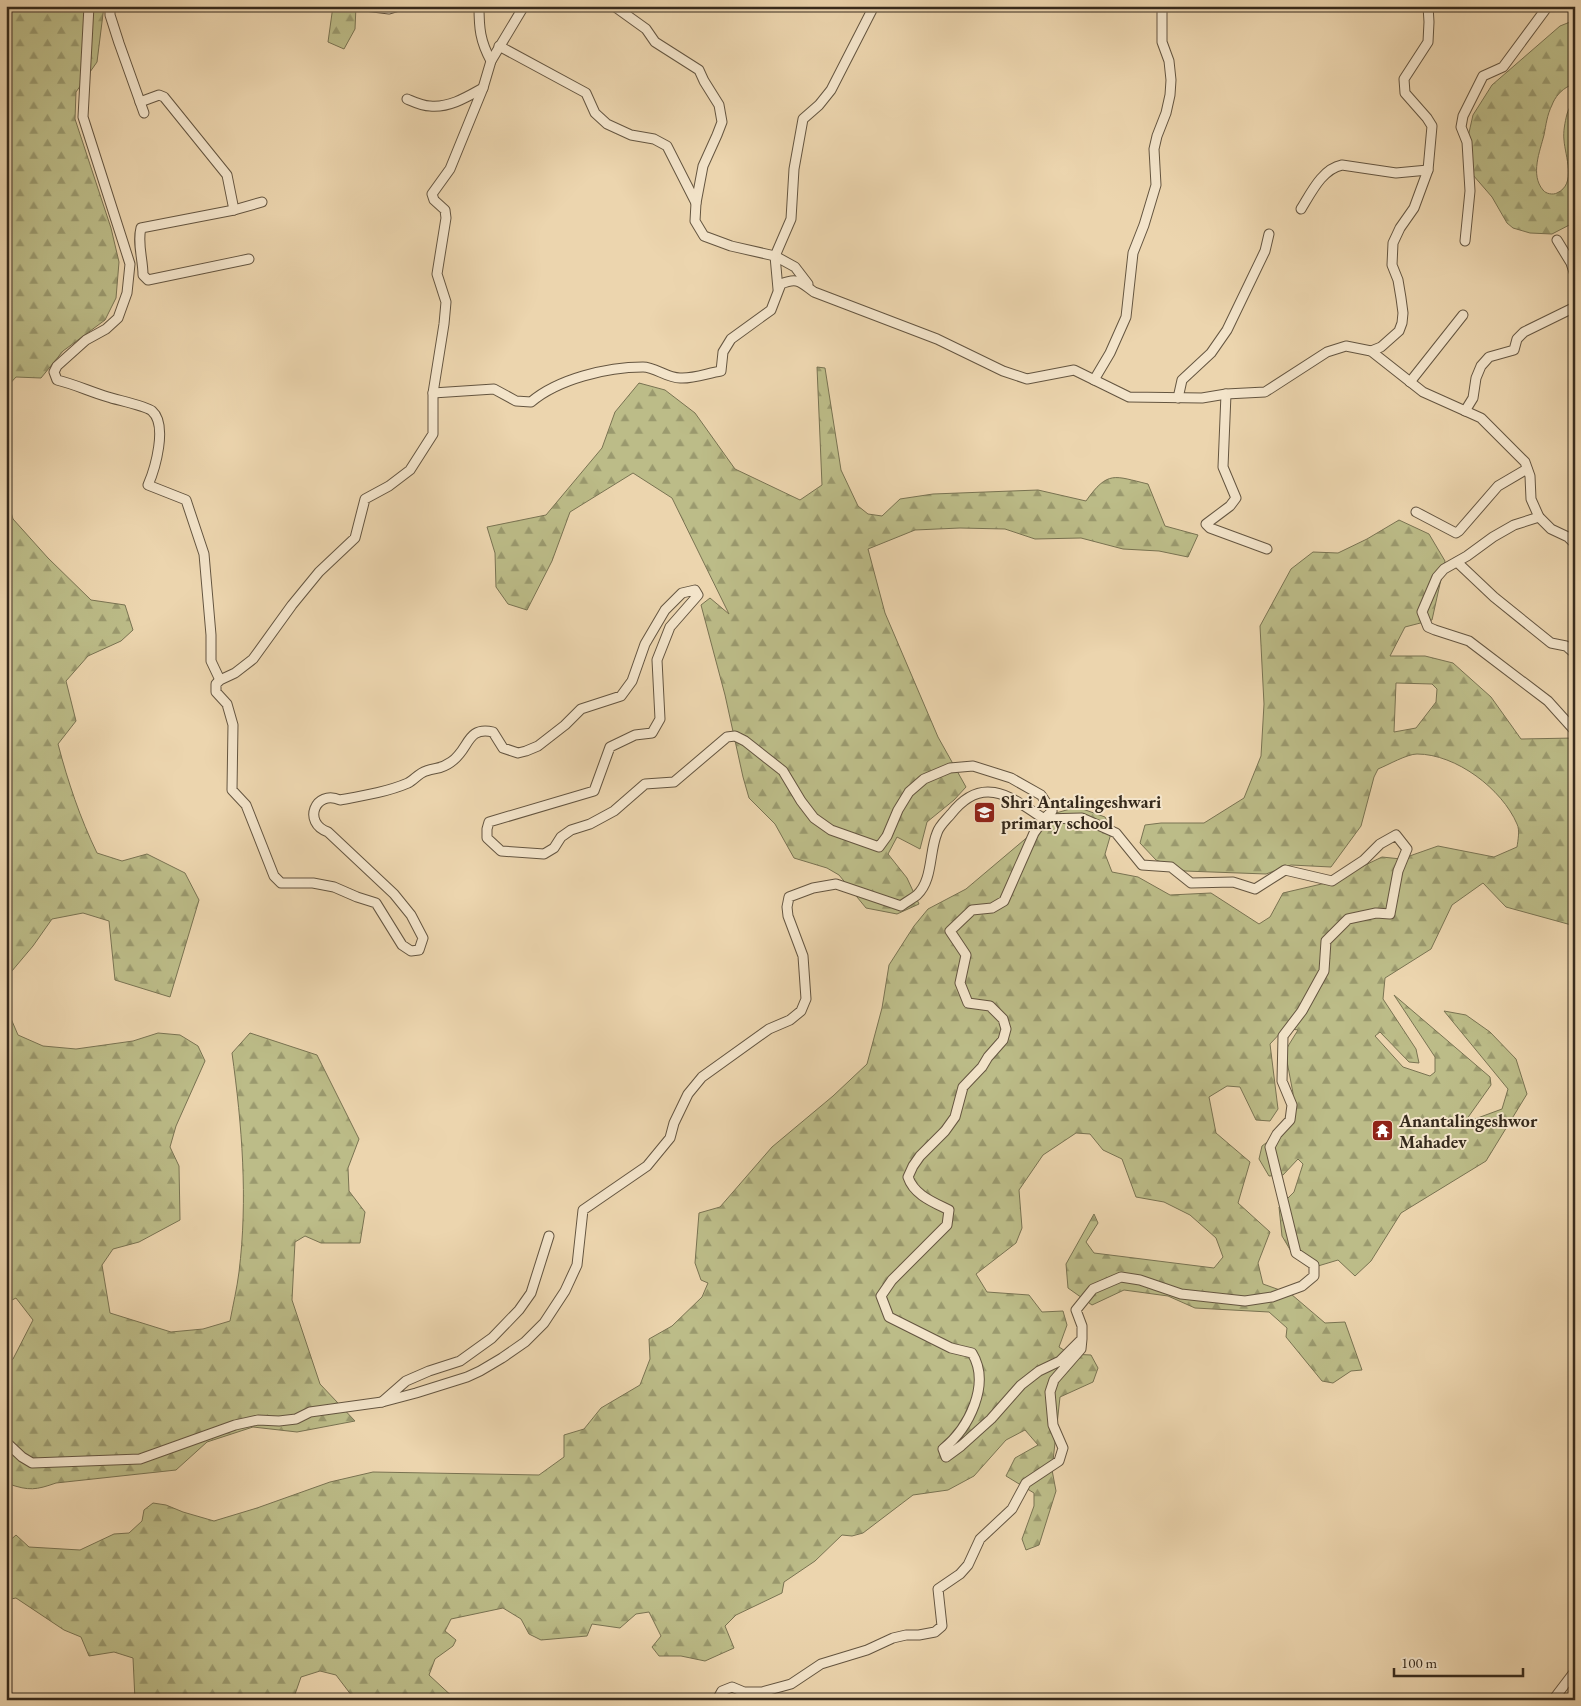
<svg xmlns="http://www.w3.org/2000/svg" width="1581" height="1706" viewBox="0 0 1581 1706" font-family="'EB Garamond',serif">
<defs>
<pattern id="forest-firs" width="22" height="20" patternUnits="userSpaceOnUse" patternTransform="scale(1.25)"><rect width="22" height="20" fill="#bcbc88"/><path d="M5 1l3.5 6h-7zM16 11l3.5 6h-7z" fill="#9a996e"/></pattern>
</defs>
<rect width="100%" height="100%" fill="#ecd5ae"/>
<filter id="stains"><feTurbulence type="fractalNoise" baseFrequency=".004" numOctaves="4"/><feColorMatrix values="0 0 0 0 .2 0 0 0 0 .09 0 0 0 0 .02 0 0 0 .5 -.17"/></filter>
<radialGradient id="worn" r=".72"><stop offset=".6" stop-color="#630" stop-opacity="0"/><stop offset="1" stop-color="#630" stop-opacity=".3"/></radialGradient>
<g fill="url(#forest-firs)" stroke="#797352" fill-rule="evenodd">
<path d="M 6,6 L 104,6 L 97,62 L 76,92 L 75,119 L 111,228 L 119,262 L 116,298 L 105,320 L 63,351 L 41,378 L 16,377 L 6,388 Z"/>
<path d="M 333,6 L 356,6 L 355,29 L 344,49 L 328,42 Z"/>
<path d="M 1575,20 L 1575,222 L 1552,234 L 1530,233 L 1513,228 L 1507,223 L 1492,197 L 1473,175 L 1468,137 L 1473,115 L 1492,85 L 1560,26 ZM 1569,86 C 1570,88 1573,90 1573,92 C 1575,100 1569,107 1567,114 C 1565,122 1563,132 1564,140 C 1565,156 1577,184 1557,193 C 1553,195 1546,194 1543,190 C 1530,175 1540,151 1544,135 C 1546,125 1547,115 1552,105 C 1555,97 1561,90 1569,86 Z"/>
<path d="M 817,367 L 825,368 L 841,470 L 858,506 L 868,514 L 882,516 L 900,499 L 933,494 L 1038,490 L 1086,501 C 1108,470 1114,476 1148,484 L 1165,526 L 1198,535 L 1188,557 L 1159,551 L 1123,549 L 1081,538 L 1035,539 L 1005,529 L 960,528 L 915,530 L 868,549 L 885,613 L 938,737 L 966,787 L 954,800 L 927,822 L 920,849 L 897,837 L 888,854 L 907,878 L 919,904 L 897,914 L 866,908 L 839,875 L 827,868 L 794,858 L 775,824 L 749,798 L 743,777 L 725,695 L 701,605 L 710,598 L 729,614 L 672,498 L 633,473 L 570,512 L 552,561 L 527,610 L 508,604 L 496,587 L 495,553 L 487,527 L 546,515 L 602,448 L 615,412 L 639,383 L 665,390 L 695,413 L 735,469 L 800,500 L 822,485 Z"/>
<path d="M 6,495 L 13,519 L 48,558 L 91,600 L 125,605 L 133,630 L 121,641 L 88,656 L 66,681 L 76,721 L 58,744 C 68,782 80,818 97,853 L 122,861 L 147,854 L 185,873 L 199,900 L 170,997 L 115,980 L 109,921 L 83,913 L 52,919 L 33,946 L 6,978 Z"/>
<path d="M 1399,520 L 1429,534 L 1445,561 L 1432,620 L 1405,627 L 1390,656 L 1425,656 L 1453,663 L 1491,697 L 1521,739 L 1575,738 L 1575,926 L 1506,907 L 1483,883 L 1452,905 L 1431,949 L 1385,978 L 1383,999 L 1416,1049 L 1419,1063 L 1409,1062 L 1380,1032 L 1375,1036 L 1403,1067 L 1430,1076 L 1435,1072 L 1435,1057 L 1394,995 L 1490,1077 L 1491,1085 L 1464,1123 L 1502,1109 L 1508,1089 L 1444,1011 L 1466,1015 L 1490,1032 L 1516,1059 L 1527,1094 L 1486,1161 L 1401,1213 L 1371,1261 L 1355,1276 L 1338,1260 L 1318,1266 L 1292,1253 L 1282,1236 L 1279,1207 L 1294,1192 L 1303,1164 L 1298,1159 L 1283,1175 L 1269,1176 L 1259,1159 L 1262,1146 L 1290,1125 L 1293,1093 L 1285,1051 L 1298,1030 L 1285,1028 L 1270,1044 L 1278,1109 L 1270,1121 L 1256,1120 L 1240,1087 L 1227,1086 L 1209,1097 L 1216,1133 L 1250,1162 L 1238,1203 L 1270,1232 L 1258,1263 L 1263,1284 L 1291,1294 L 1325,1323 L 1345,1322 L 1362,1370 L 1351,1371 L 1333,1383 L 1322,1381 L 1286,1337 L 1287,1328 L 1269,1312 L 1195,1308 L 1168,1296 L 1124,1290 L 1092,1305 L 1068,1288 L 1066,1264 L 1094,1214 L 1098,1223 L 1086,1242 L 1094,1253 L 1214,1268 L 1223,1257 L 1216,1238 L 1190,1215 L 1164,1202 L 1136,1197 L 1122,1159 L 1103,1150 L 1090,1134 L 1076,1133 L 1043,1155 L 1019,1190 L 1022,1228 L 1016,1243 L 976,1274 L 987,1292 L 1029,1295 L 1042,1312 L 1063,1311 L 1067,1325 L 1059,1347 L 1070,1354 L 1091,1355 L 1098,1368 L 1093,1382 L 1060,1397 L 1052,1470 L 1056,1491 L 1039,1545 L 1026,1550 L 1022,1539 L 1034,1506 L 1034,1493 L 1006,1476 L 1015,1458 L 1038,1445 L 1025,1430 L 1006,1440 L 974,1476 L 948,1490 L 913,1495 L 863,1533 L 852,1536 L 842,1535 L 815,1561 L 784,1582 L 782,1593 L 736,1615 L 725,1626 L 734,1648 L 705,1661 L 681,1656 L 659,1656 L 652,1647 L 661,1636 L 649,1612 L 636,1614 L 620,1628 L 592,1624 L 587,1636 L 541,1640 L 529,1634 L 521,1619 L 503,1608 L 451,1619 L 445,1631 L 456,1640 L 453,1646 L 435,1659 L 429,1675 L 456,1700 L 355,1700 L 336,1675 L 320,1671 L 301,1677 L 293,1700 L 135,1700 L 133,1658 L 114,1652 L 89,1656 L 81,1637 L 64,1630 L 16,1598 L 6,1600 L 6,1544 L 16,1535 L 29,1547 L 80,1550 L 114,1534 L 129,1533 L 142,1521 L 144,1510 L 153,1503 L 166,1505 L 183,1512 L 214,1521 L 257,1508 L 330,1482 L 373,1472 L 539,1475 L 564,1457 L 564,1435 L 584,1429 L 601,1408 L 640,1385 L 650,1359 L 649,1339 L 672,1326 L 702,1297 L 708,1283 L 701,1280 L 695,1263 L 699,1213 L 720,1207 L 772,1147 L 833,1096 L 867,1064 L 882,1008 L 889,965 L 914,926 L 928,909 L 966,889 L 1056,813 L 1077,807 L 1105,817 L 1112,830 L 1105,854 L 1112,872 L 1138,877 L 1170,895 L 1211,893 L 1259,924 L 1270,917 L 1283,893 L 1330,882 L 1382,857 L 1401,859 L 1438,846 L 1494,857 L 1517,847 C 1518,840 1520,830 1517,824 C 1502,789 1456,754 1417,754 C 1407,754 1388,765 1378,769 L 1374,777 L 1361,826 L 1331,867 L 1291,865 L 1266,874 L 1185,871 L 1156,860 L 1140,843 L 1145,825 L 1161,823 L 1204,823 L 1244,798 L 1261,756 L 1264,704 L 1260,626 L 1291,569 L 1313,552 L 1338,553 L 1367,539 ZM 1396,683 L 1432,684 L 1437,689 L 1436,702 L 1416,728 L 1394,732 Z"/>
<path d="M 6,1001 L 9,1014 L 18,1035 L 43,1046 L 76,1049 L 133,1041 L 158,1033 L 180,1035 L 198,1046 L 205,1061 L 176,1126 L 170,1147 L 179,1166 L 180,1220 L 139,1242 L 113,1249 L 102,1265 L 110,1313 L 171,1332 L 203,1329 L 230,1321 C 233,1305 237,1288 239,1272 C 248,1199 242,1125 232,1053 L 250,1033 L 317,1055 L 359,1139 L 348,1168 L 349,1191 L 365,1212 L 360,1243 L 321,1243 L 305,1236 L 295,1242 L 292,1300 L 320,1384 L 355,1421 L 297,1432 L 253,1427 L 207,1442 L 176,1470 L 56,1483 C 36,1490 29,1491 9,1484 L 6,1478 L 6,1363 L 13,1359 L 33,1320 L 16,1298 L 6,1303 Z"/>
</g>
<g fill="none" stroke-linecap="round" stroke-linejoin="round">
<defs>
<g id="minor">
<path d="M 89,6 L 83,117 L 130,264 L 127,293 L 118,318 L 106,329 L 86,340 L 57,366 L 54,372 L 57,380 C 74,384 91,392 108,397 C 117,400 146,406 152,411 C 168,425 155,469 148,485 L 186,500 L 204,554 L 211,635 L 211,661 L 220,680"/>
<path d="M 110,6 L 110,15 L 119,43 L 144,113"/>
<path d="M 365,6 L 389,9 L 399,6"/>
<path d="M 479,6 C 479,28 480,41 491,61"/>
<path d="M 524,6 L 491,61 L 483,88 L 450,169 L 432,194 L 434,200 L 445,210 L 446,218 L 437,274 L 446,302 L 444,324 L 433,393 L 433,434 L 410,470 L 389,486 L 365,499 L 355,538 L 319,572 L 292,605 L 253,659 L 235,673 L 220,680 L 216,684 L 216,692 L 227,704 L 233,725 L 232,790 L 246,805 L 274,876 L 281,883 L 313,883 L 334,887 L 357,897 L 376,903 L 402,945 L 411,951 L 419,950 L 423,938 L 411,915 L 394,894 L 328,832 C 302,823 315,789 340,800 C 362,796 387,792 408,783 C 414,780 419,773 426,771 C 437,767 440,770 451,762 C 470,749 466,726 493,732 L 503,748 L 518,753 L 526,751 L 538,746 L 565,725 L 581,709 L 621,696 L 632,681 L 645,644 L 665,610 L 682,593 L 695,590 L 698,595 L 670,627 L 657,660 L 660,719 L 652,733 L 635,735 L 610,747 L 594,791 L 489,822 L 487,829 L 487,838 L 501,851 L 544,854 L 554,848 L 561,837 L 571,830 L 590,824 L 614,811 L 645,784 L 674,782 L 727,737 L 735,736 L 745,741 L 783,771 L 801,801 L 814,818 L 831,830 L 879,847 L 887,836 L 898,810 L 909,792 L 924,779 L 950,768 L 973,766 L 1011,778 L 1041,795 L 1052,811 L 1044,819 C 1010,796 982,774 951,814 C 946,820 939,826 937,833 C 929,852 933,880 917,895 C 912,899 906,902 901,906 L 836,884 L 813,888 L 789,897 L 787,907 L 788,916 L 803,956 L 806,999 L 801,1011 L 790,1020 L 769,1029 L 702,1077 L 688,1094 L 674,1123 L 670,1138 L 647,1166 L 583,1210 L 577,1265 L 565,1291 L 544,1323 L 525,1342 L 502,1358 L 480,1371 L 467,1377 L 416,1393 L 382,1402 L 406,1381 L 429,1371 L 460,1361 L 492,1338 L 519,1310 L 531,1293 L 549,1236"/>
<path d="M 614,6 L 646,29 L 655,42 L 699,70 L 704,81 L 719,105 L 722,122 L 717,135 L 703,166 L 696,203 L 695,221 L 704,236 L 731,246 L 775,256 L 795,267 L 808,284"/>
<path d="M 499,46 L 586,93 L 595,113 L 607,124 L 631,135 L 654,139 L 667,146 L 696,203"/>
<path d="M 407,99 C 414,102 422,106 430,106 C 449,108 467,97 483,88"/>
<path d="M 140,102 L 159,95 L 164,97 L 227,175 L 234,210"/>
<path d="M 1301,209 C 1311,193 1322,169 1342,165 L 1396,173 L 1428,170"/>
<path d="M 1557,240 L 1571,263 L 1575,275"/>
<path d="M 1465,241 L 1470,191 L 1467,142 L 1461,127 L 1463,116 L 1483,76 L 1503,67 L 1548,6"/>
<path d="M 249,259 L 148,280 L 143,275 C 143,259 137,243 141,228 L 234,210 L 262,202"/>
<path d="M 778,289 L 775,256 L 791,219 L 794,169 L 803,119 L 819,105 L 831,90 L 874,6"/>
<path d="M 1371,351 L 1381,347 L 1399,331 L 1402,323 L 1403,313 L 1401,298 L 1398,280 L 1392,265 L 1393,243 L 1400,228 L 1414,208 L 1428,170 L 1432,126 L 1427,118 L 1405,93 L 1404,79 L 1428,42 L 1429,22 L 1428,6"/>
<path d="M 1094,380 L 1110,353 L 1126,317 L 1133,253 L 1144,225 L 1156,185 L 1154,149 L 1157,136 L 1166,113 L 1170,95 L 1171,80 L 1169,61 L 1162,42 L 1162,6"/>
<path d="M 1410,382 L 1463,315"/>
<path d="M 433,393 L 494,389 L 516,401 L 531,402 C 558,379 607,367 643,367 C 655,367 667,378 680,378 C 693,379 708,373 721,371 L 723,352 L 731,339 L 771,310 L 781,284 C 798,277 800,282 814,292 L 937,339 L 1003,371 L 1027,379 L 1074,370 L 1129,397 L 1202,398 L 1226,394 L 1265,392 L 1327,352 L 1346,346 L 1371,351 L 1423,392 L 1481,418 L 1525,462 L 1530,476 L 1531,499 L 1539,517 L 1551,529 L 1568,537 L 1575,544"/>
<path d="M 1226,394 L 1223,467 L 1236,498 L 1230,506 L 1206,524 L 1210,528 L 1267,549"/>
<path d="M 1178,398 L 1182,380 L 1211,353 L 1227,330 L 1265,251 L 1269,234"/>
<path d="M 1465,411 L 1473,398 L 1476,378 L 1481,366 L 1489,357 L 1514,350 L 1517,339 L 1524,332 L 1575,307"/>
<path d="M 1416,512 L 1456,533 L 1459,531 L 1498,486 L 1527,469"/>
<path d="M 1539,517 L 1514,525 L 1493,537 L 1467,556 L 1444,569 L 1437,577 L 1422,612 L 1428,627 L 1435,630 L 1469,641 L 1548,701 L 1575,731"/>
<path d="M 1457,562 L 1494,597 L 1551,643 L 1566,646 L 1575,654"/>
<path d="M 6,1442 L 22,1457 L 32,1463 L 140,1459 L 235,1425 L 258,1420 L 279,1421 L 296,1419 L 310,1412 L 382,1402"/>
<path d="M 717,1700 L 722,1691 L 732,1687 L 744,1692 L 762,1692 L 791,1684 L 821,1664 L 867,1650 L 893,1638 L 906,1635 L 919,1635 L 935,1632 L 942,1626 L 938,1589 L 960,1574 L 968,1565 L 980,1539 L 1012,1509 L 1026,1483 L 1059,1461 L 1063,1448 L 1053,1425 L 1050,1392 L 1054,1380 L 1081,1349 L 1082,1339 L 1060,1361 L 1039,1371 L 1021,1385 L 991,1419 L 961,1446 L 946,1457 L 943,1449 C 969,1428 991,1384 972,1353 L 951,1348 L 889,1317 L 881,1296 L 892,1280 L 947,1225 L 949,1210 C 933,1202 914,1195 908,1177 L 913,1166 L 920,1156 L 945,1131 L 955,1117 L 963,1087 L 982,1067 L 988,1057 L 1003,1040 L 1006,1029 L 1003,1019 L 990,1006 L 968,1003 L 960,983 L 966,955 L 950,931 L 972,910 L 992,908 L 1004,901 L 1034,833 L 1044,819 L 1082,818 L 1116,833 L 1142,865 L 1171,867 L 1191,883 L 1233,882 L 1255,889 L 1285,870 L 1332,881 L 1364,860 L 1380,844 L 1396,835 L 1407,849 L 1398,871 L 1390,914 L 1376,913 L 1348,919 L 1326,941 L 1324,971 L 1302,1011 L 1283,1036 L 1282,1081 L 1292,1105 L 1290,1120 L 1277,1134 L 1270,1147 L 1296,1253 L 1314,1265 L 1314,1276 L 1302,1286 L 1272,1297 L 1245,1301 L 1181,1294 L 1140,1280 L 1121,1277 L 1093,1289 L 1076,1310 L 1082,1326 L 1082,1339"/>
<path d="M 1553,1700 L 1575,1671"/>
</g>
</defs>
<use href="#minor" stroke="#645540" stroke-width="11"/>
<use href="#minor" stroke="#f3e4ca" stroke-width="9"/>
</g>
<defs>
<symbol id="school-square" viewBox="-11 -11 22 22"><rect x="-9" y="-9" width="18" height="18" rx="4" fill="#8f2418" stroke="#f3e4ca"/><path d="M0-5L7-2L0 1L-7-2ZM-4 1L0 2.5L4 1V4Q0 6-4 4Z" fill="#fff"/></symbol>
<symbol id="temple-square" viewBox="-11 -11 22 22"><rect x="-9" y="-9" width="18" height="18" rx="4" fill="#8f2418" stroke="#f3e4ca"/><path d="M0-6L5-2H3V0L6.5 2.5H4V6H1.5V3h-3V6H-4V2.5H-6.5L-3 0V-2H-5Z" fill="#fff"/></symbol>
</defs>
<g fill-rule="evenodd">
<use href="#school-square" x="972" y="800" width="25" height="25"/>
<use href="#temple-square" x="1370" y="1118" width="25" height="25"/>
</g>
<g text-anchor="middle" stroke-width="4" stroke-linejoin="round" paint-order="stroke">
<g font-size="18" font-weight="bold" fill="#362a1c" stroke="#f3e4ca" text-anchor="start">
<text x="1001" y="808">Shri Antalingeshwari<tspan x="1001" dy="21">primary school</tspan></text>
<text x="1399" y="1127">Anantalingeshwor<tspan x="1399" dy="21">Mahadev</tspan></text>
</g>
</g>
<rect width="1581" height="1706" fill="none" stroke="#ecd5ae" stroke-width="25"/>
<rect x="8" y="8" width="1566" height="1691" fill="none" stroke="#362a1c" stroke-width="2.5"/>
<rect x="12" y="12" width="1556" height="1681" fill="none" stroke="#362a1c"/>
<path d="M1394 1668v8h129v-8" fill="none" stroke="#362a1c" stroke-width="2.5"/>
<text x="1401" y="1668" font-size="15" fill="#362a1c" stroke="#f3e4ca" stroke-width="4" paint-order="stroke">100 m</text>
<rect width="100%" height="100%" filter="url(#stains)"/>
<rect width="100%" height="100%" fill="url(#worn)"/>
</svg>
